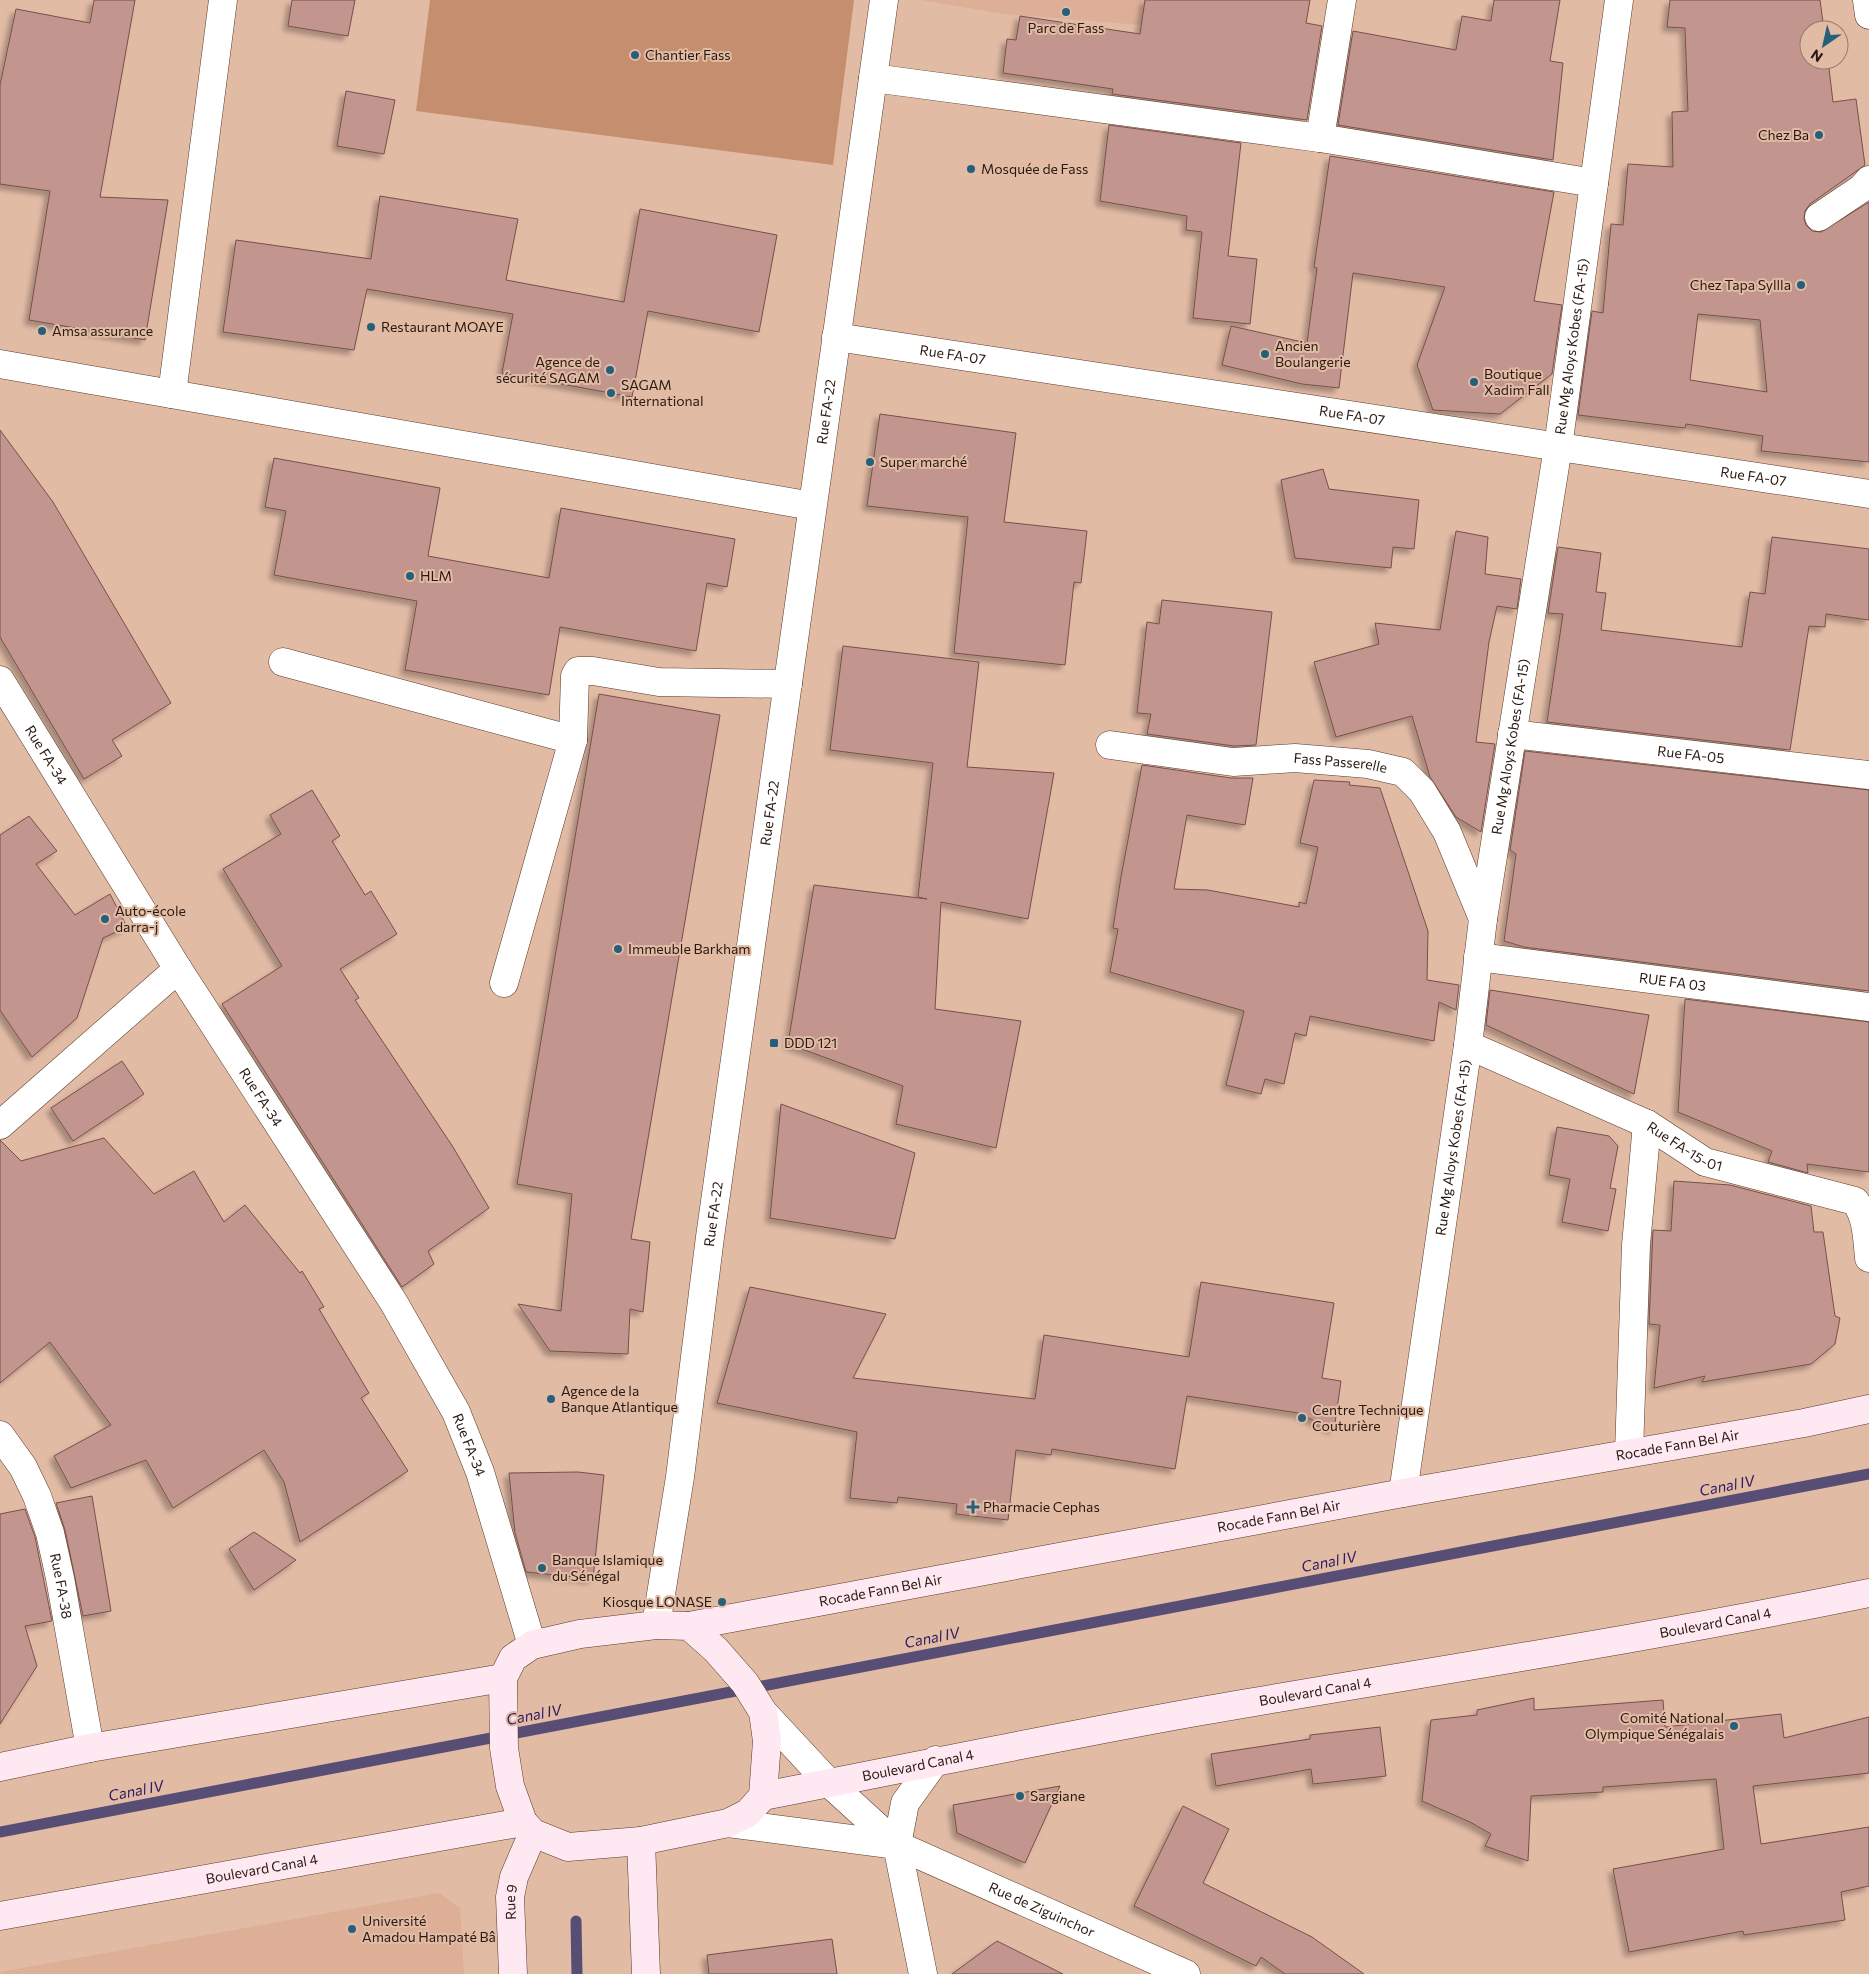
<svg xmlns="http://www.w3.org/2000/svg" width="1869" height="1974" viewBox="0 0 1869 1974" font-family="Commissioner,sans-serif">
<defs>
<filter id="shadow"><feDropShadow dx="-4.5" dy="4.5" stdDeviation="2.5" flood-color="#0004"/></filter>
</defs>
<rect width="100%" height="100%" fill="#e2bba5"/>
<g fill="#dcaf96">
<path d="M 921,0 L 1145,0 L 1141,25 L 1004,14 Z"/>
<path d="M 439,1893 L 460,1908 L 464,1974 L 0,1974 L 0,1972 Z"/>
</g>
<path fill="#c58e6f" d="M 430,0 L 854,0 L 833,165 L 416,111 Z"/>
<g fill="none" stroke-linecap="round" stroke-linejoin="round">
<g stroke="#584d74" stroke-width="11">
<path d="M 0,1832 L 1869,1474"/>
<path d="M 576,1921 L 577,1974"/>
</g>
</g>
<g fill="#c2968e" stroke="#775049" fill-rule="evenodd" filter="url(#shadow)">
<path d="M 94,0 L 135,0 L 100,197 L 168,200 L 145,340 L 29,320 L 50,191 L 0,184 L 0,85 L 16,9 L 90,23 Z"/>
<path d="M 292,0 L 355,0 L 348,36 L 288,26 Z"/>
<path d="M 1145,0 L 1310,0 L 1306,23 L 1322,26 L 1307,120 L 1112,94 L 1113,89 L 1003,73 L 1007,39 L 1016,40 L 1020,16 L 1140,34 Z"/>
<path d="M 1494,0 L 1560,0 L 1550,61 L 1563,63 L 1553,160 L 1338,125 L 1353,31 L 1456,50 L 1462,16 L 1491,21 Z"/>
<path d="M 1670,0 L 1820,0 L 1824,30 L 1809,30 L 1809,60 L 1828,60 L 1833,102 L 1856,99 L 1865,165 L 1810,204 L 1805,211 L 1804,219 L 1806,225 L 1812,231 L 1821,232 L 1869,202 L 1869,462 L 1761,451 L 1763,436 L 1686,424 L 1685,428 L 1578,415 L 1592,311 L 1603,313 L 1611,224 L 1623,225 L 1628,164 L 1673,167 L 1672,112 L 1688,111 L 1685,28 L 1667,27 ZM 1698,314 L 1760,320 L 1767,392 L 1690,380 Z"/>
<path d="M 346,91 L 395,100 L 384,154 L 337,146 Z"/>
<path d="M 1109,125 L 1241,143 L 1228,256 L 1257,259 L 1250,324 L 1193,318 L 1202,232 L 1186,230 L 1187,216 L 1100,201 Z"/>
<path d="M 1330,156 L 1554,192 L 1534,301 L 1562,305 L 1552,374 L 1500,414 L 1433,410 L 1417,365 L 1445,287 L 1353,273 L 1339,388 L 1302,384 L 1222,365 L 1231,326 L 1307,343 L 1317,268 L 1314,267 Z"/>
<path d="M 380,196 L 518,219 L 506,280 L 624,302 L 640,209 L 777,235 L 759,332 L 648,311 L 632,397 L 502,373 L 513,314 L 367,289 L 354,350 L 223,332 L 236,240 L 371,259 Z"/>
<path d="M 880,414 L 1016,433 L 1004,522 L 1087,531 L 1081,583 L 1074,582 L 1065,665 L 954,653 L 968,517 L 867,506 Z"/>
<path d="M 0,430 L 53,502 L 171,703 L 112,740 L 122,756 L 84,779 L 0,637 Z"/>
<path d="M 274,458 L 440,488 L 428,556 L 549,578 L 561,508 L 735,539 L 727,587 L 707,583 L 696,651 L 560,627 L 549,695 L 405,670 L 417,601 L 274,575 L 286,511 L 265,507 Z"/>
<path d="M 1323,469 L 1329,489 L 1419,500 L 1414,549 L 1393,547 L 1391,568 L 1295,558 L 1281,480 Z"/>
<path d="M 1456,531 L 1488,537 L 1485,574 L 1521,579 L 1517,609 L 1497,606 L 1489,642 L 1476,742 L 1495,744 L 1481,832 L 1456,817 L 1430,777 L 1412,716 L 1336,737 L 1314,662 L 1379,644 L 1375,623 L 1440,630 Z"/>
<path d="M 1772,537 L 1869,549 L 1869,620 L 1826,614 L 1825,627 L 1809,626 L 1790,750 L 1547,722 L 1563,614 L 1548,613 L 1558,547 L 1601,553 L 1596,592 L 1606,593 L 1601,630 L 1742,647 L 1750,592 L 1765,594 Z"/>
<path d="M 1162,600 L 1272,612 L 1256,745 L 1234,746 L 1147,734 L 1151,714 L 1137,713 L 1147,622 L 1159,624 Z"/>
<path d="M 843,646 L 979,662 L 967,767 L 1054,773 L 1028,919 L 941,902 L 935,1009 L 1021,1021 L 996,1148 L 896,1124 L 903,1086 L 788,1044 L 814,885 L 927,899 L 918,897 L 933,763 L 830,750 Z"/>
<path d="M 599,694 L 720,715 L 631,1239 L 650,1242 L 643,1312 L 630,1309 L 628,1354 L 550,1351 L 518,1304 L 561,1311 L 572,1194 L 517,1184 Z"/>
<path d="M 1525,751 L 1869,790 L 1869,991 L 1524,947 L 1504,941 L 1516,854 L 1510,850 Z"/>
<path d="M 1142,765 L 1231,778 L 1253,778 L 1245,825 L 1187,815 L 1174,889 L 1208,890 L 1299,907 L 1299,902 L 1306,904 L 1318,847 L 1300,843 L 1314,780 L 1350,782 L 1349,785 L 1380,788 L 1428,931 L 1427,980 L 1459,985 L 1456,1010 L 1439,1002 L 1434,1041 L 1310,1016 L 1306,1036 L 1295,1033 L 1284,1084 L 1265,1079 L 1261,1094 L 1226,1085 L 1244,1011 L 1110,972 L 1118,929 L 1113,928 L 1121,877 Z"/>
<path d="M 312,790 L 340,836 L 332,841 L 365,895 L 371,891 L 397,934 L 340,969 L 359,998 L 355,1000 L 453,1147 L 489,1208 L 428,1251 L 434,1264 L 402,1287 L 222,1004 L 282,966 L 223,869 L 281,834 L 270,815 Z"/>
<path d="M 29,816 L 57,851 L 36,864 L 75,915 L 110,894 L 127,927 L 103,938 L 77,1018 L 32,1057 L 0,1010 L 0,835 Z"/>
<path d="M 1490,990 L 1649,1015 L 1634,1094 L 1486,1025 Z"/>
<path d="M 1685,999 L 1869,1022 L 1869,1172 L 1807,1164 L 1808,1173 L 1768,1162 L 1772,1151 L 1678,1112 Z"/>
<path d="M 122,1061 L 144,1094 L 73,1141 L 51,1108 Z"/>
<path d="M 781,1104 L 915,1153 L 895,1239 L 770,1218 Z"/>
<path d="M 1557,1127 L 1609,1136 L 1618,1146 L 1610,1188 L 1616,1189 L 1608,1231 L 1562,1222 L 1570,1179 L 1549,1175 Z"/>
<path d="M 104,1138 L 154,1194 L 194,1171 L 224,1222 L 245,1205 L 300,1273 L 302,1271 L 324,1307 L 319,1309 L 369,1393 L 361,1398 L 408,1471 L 300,1542 L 284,1482 L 264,1450 L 173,1508 L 146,1460 L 71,1488 L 54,1456 L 111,1425 L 50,1342 L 0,1383 L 0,1140 L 21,1161 Z"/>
<path d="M 1674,1181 L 1730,1185 L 1811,1206 L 1814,1232 L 1823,1232 L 1835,1316 L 1840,1318 L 1835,1344 L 1811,1364 L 1702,1382 L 1705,1376 L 1654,1388 L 1660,1325 L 1649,1324 L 1653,1230 L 1671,1231 Z"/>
<path d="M 1201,1282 L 1334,1303 L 1322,1378 L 1341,1381 L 1334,1430 L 1298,1413 L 1187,1396 L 1175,1469 L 1052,1449 L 1051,1455 L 1016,1450 L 1008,1520 L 956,1514 L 957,1504 L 898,1497 L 897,1503 L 850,1498 L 857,1432 L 717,1403 L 750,1287 L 886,1314 L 853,1378 L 1035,1399 L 1044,1335 L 1189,1357 Z"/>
<path d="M 578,1472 L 604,1475 L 593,1579 L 526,1572 L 515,1533 L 509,1473 Z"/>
<path d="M 92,1496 L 111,1611 L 83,1616 L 65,1530 L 56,1503 Z"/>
<path d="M 25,1509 L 35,1537 L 52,1621 L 25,1626 L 37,1666 L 0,1724 L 0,1514 Z"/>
<path d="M 254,1532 L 296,1560 L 254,1590 L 229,1549 Z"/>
<path d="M 1534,1698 L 1534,1710 L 1663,1700 L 1665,1727 L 1781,1714 L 1784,1738 L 1869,1717 L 1869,1773 L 1753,1786 L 1761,1844 L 1869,1827 L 1869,1886 L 1841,1892 L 1845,1920 L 1744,1935 L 1743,1931 L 1629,1952 L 1613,1869 L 1724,1849 L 1716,1779 L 1603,1787 L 1603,1792 L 1531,1796 L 1528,1861 L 1485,1846 L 1491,1834 L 1470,1822 L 1422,1801 L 1431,1720 L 1477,1715 L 1477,1710 Z"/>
<path d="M 1380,1727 L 1386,1776 L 1313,1784 L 1311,1769 L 1216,1786 L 1211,1754 L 1310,1739 L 1310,1735 Z"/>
<path d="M 1060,1786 L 1025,1863 L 957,1833 L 953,1805 Z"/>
<path d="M 1183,1806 L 1229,1829 L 1203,1883 L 1312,1937 L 1364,1974 L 1285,1974 L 1261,1957 L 1256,1966 L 1134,1906 Z"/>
<path d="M 832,1939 L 837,1974 L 709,1974 L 707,1955 Z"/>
<path d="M 997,1941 L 1063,1974 L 952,1974 Z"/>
</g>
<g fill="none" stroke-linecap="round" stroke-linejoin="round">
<defs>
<g id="street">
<path d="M 1867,0 L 1869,15"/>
<path d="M 873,78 L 1320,138 L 1594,183"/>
<path d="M 1320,138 L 1342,0"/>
<path d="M 1819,217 L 1862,188 L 1869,180"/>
<path id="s1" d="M 836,337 L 1869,494"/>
<path d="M 0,364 L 812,506"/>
<path d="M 172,394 L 223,0"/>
<path d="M 283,662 L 573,740"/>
<path id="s2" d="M 0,680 L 178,969 L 394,1303 L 456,1412 L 480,1472 L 532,1645"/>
<path id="s3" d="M 1512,734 L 1869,775"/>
<path id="s4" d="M 1110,745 L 1233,762 L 1295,758 L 1368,764 L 1403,772 L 1422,791 L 1447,832 L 1483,919"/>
<path id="s5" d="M 1478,957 L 1869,1007"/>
<path d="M 504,983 L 573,740 L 575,676 L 578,671 L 593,671 L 659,682 L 788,684"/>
<path id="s6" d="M 1468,1045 L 1647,1124 L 1705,1162 L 1855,1201 C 1867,1217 1867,1238 1869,1258"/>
<path d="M 0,1125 L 178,969"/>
<path id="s7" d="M 0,1435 L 23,1467 L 37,1496 L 50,1533 L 60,1578 L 90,1748"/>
<path d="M 1629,1453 L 1636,1245 L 1647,1124"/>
<path id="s8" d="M 1403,1493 L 1468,1045 L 1483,919 L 1558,447 L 1619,0"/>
<path id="s9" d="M 656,1625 L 680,1477 L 710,1237 L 884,0"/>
<path d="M 763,1712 L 829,1783 L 897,1845"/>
<path id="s10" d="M 728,1823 L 897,1845 L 1186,1974"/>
<path d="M 923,1974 L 897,1845 L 905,1803 L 936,1760"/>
</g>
<g id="secondary">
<path d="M 656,1625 L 689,1626 L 716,1650 L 745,1683 L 763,1712 L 767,1741 L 763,1796 L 748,1813 L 728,1823 L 641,1841 L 568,1847 L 533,1833 L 523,1822 L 510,1786 L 504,1748 L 503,1678 L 513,1658 L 532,1645 L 580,1634 Z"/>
<path id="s11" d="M 689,1626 L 1403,1493 L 1804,1423 L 1869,1409"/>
<path d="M 0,1767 L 90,1748 L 503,1678"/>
<path id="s12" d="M 763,1796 C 907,1768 1051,1738 1196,1712 C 1420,1673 1646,1639 1869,1593"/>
<path d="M 641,1841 L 646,1974"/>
<path id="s13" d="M 0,1916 L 523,1822"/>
<path id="s14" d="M 513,1974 L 510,1897 L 514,1877 L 533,1833"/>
</g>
</defs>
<use href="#street" stroke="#593927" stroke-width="29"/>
<use href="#secondary" stroke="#593927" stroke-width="29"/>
<use href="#street" stroke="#fff" stroke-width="28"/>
<use href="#secondary" stroke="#fee8f2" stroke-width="28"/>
</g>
<g fill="#265f79" stroke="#e2bba5" stroke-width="2">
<circle cx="1066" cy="12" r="5"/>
<circle cx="635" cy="55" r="5"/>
<circle cx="1819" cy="135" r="5"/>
<circle cx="971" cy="169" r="5"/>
<circle cx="1801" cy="285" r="5"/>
<circle cx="371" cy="327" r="5"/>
<circle cx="42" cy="331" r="5"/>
<circle cx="1265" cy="354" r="5"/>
<circle cx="610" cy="370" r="5"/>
<circle cx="1474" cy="382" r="5"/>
<circle cx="611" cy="393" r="5"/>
<circle cx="870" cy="462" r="5"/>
<circle cx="410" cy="576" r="5"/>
<circle cx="105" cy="919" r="5"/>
<circle cx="618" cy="949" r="5"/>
<rect x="769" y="1038" width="10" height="10" rx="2.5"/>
<circle cx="551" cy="1399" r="5"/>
<circle cx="1302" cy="1418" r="5"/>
<path d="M970.5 1499.5h5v5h5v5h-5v5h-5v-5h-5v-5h5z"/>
<circle cx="542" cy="1568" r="5"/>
<circle cx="722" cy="1602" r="5"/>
<circle cx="1734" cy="1726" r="5"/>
<circle cx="1020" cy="1796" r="5"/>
<circle cx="352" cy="1929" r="5"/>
</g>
<g text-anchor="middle" stroke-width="4" stroke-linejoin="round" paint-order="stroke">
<g font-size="14" fill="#281911" stroke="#e2bba5" text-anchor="start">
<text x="1066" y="33" text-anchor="middle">Parc de Fass</text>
<text x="645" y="60">Chantier Fass</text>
<text x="1809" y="140" text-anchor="end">Chez Ba</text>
<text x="981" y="174">Mosquée de Fass</text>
<text x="1791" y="290" text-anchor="end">Chez Tapa Syllla</text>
<text x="381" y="332">Restaurant MOAYE</text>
<text x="52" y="336">Amsa assurance</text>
<text x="1275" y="351">Ancien<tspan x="1275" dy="16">Boulangerie</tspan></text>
<text x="600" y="367" text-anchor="end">Agence de<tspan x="600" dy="16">sécurité SAGAM</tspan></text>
<text x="1484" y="379">Boutique<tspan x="1484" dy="16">Xadim Fall</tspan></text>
<text x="621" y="390">SAGAM<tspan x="621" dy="16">International</tspan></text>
<text x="880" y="467">Super marché</text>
<text x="420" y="581">HLM</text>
<text x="115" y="916">Auto-école<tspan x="115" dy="16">darra-j</tspan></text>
<text x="628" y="954">Immeuble Barkham</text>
<text x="784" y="1048">DDD 121</text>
<text x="561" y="1396">Agence de la<tspan x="561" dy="16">Banque Atlantique</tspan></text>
<text x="1312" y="1415">Centre Technique<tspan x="1312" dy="16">Couturière</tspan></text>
<text x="983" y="1512">Pharmacie Cephas</text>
<text x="552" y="1565">Banque Islamique<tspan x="552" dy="16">du Sénégal</tspan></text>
<text x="712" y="1607" text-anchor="end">Kiosque LONASE</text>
<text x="1724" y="1723" text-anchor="end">Comité National<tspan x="1724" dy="16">Olympique Sénégalais</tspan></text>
<text x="1030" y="1801">Sargiane</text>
<text x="362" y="1926">Université<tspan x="362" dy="16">Amadou Hampaté Bâ</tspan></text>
</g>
<g font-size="14" fill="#281911" stroke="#e2bba5">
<text dy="5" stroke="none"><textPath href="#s8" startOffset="1159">Rue Mg Aloys Kobes (FA-15)</textPath></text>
<text dy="5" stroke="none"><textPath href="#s1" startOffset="118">Rue FA-07</textPath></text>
<text dy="5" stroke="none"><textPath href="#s9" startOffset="1225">Rue FA-22</textPath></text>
<text dy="5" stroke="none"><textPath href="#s1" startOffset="522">Rue FA-07</textPath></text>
<text dy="5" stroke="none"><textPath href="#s1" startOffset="928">Rue FA-07</textPath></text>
<text dy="5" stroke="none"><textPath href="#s8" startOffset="754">Rue Mg Aloys Kobes (FA-15)</textPath></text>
<text dy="5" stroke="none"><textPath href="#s2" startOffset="88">Rue FA-34</textPath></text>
<text dy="5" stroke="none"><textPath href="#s3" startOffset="180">Rue FA-05</textPath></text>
<text dy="5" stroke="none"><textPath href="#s4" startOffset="232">Fass Passerelle</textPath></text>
<text dy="5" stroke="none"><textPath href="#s9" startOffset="820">Rue FA-22</textPath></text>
<text dy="5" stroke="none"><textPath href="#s5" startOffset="196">RUE FA 03</textPath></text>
<text dy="5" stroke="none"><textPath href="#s2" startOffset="492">Rue FA-34</textPath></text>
<text dy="5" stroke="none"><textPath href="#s6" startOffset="240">Rue FA-15-01</textPath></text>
<text dy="5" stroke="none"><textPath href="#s8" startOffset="349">Rue Mg Aloys Kobes (FA-15)</textPath></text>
<text dy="5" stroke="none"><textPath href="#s9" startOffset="415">Rue FA-22</textPath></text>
<text dy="5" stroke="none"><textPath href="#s2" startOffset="898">Rue FA-34</textPath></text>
<text dy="5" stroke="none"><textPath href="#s11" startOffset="1005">Rocade Fann Bel Air</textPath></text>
<text dy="5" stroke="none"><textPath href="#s11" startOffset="600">Rocade Fann Bel Air</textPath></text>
<text dy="5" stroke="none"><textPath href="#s7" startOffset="165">Rue FA-38</textPath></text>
<text dy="5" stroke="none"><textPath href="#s11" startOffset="195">Rocade Fann Bel Air</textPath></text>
<text dy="5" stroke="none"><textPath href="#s12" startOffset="968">Boulevard Canal 4</textPath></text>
<text dy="5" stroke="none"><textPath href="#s12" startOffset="562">Boulevard Canal 4</textPath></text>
<text dy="5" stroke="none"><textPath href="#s12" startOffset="158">Boulevard Canal 4</textPath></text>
<text dy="5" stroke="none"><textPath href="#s13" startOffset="266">Boulevard Canal 4</textPath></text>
<text dy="5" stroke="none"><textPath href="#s14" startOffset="72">Rue 9</textPath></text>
<text dy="5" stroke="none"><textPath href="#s10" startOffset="329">Rue de Ziguinchor</textPath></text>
</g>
<g font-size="15" font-style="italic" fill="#301b65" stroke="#e2bba5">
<text transform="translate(1727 1486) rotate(-11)" y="5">Canal IV</text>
<text transform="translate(1329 1562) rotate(-11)" y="5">Canal IV</text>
<text transform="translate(932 1638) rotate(-11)" y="5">Canal IV</text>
<text transform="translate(534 1715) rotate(-11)" y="5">Canal IV</text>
<text transform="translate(136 1791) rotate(-11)" y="5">Canal IV</text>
</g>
</g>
<g transform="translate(1824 45) rotate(214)"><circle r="24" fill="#e2bba5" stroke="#987a6a"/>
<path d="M0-4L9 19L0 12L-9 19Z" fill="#265f79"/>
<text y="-8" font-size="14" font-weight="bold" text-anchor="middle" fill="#281911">N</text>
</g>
</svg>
